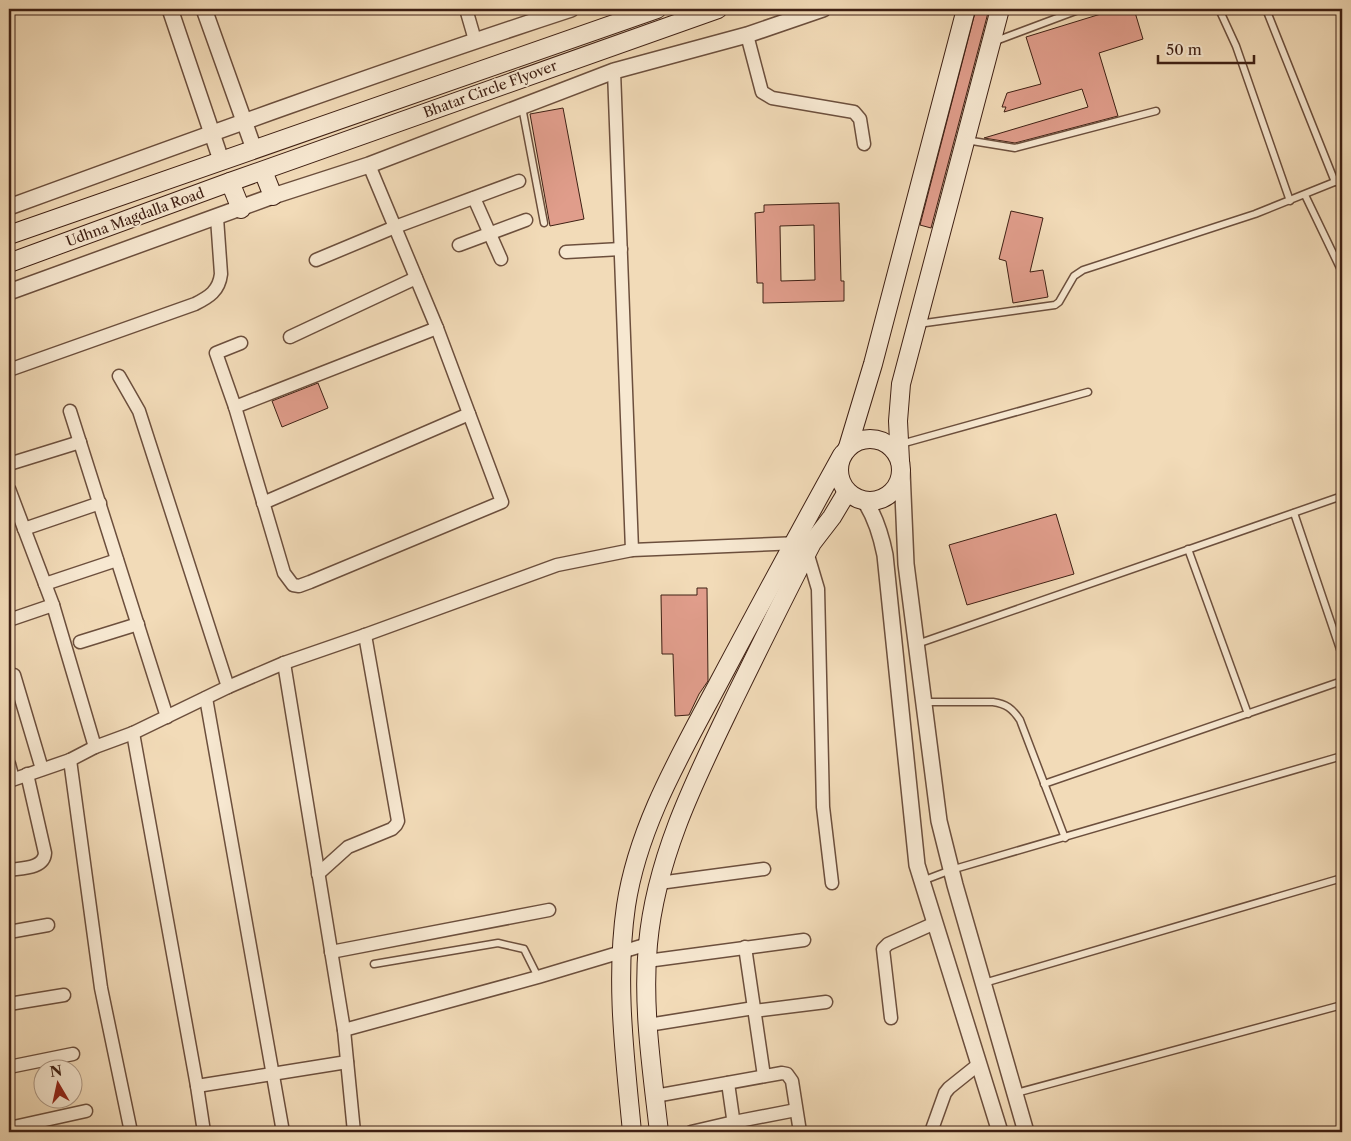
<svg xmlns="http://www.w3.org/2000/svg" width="1351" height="1141" viewBox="0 0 1351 1141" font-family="'Libre Caslon Text',serif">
<rect width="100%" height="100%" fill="#f2dbb8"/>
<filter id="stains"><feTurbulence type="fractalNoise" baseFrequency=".004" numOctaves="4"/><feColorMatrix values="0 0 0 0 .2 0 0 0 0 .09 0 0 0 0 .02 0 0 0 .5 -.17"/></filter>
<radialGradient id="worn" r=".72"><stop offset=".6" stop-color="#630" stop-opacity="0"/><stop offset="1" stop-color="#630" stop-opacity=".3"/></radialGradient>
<g fill="#e09d8b" stroke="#3f2014" fill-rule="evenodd">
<path d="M 976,9 L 989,9 L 931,228 L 920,225 Z"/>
<path d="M 1117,9 L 1134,9 L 1143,39 L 1099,53 L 1118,116 L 1015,143 L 984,138 L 1088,107 L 1082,89 L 1004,112 L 1006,107 L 1002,107 L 1007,93 L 1041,84 L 1026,37 Z"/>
<path d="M 563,108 L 584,219 L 550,226 L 530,114 Z"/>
<path d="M 839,203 L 841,281 L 844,281 L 844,301 L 763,303 L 763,283 L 757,283 L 755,213 L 764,212 L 764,205 ZM 814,225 L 815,280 L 781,281 L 780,226 Z"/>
<path d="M 1011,211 L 1043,218 L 1030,272 L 1043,270 L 1048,297 L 1013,303 L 1006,261 L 999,259 Z"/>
<path d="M 318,383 L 328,408 L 282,427 L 272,401 Z"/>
<path d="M 1056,514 L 1074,574 L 967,605 L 949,545 Z"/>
<path d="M 697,588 L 707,588 L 708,681 L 699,694 L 689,715 L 675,716 L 673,654 L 662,654 L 661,595 L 697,595 Z"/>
</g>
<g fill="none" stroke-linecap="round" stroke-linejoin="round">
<defs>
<g id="service">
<path d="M 1219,9 L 1236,46 L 1290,201"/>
<path d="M 1266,9 L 1335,182"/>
<path d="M 993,42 L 1081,9"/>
<path d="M 522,107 L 544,223"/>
<path d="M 966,140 L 1015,148 L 1156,111"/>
<path d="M 1305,195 L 1342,272"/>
<path d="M 918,324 L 1055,305 L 1059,302 L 1074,276 L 1083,270 L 1255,214 L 1342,179"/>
<path d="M 901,444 L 1088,392"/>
<path d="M 1294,513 L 1342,655"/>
<path d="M 1188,549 L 1248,714"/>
<path d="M 917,644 L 1342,496"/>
<path d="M 924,702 L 993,702 C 1006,704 1012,708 1020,720 L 1065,838"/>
<path d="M 1044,784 L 1342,681"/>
<path d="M 922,881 L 951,870 L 1342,756"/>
<path d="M 374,964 L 498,943 L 524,949 L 538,977"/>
<path d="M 984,983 L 1342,878"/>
<path d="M 1016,1093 L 1342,1005"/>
</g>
<g id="minor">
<path d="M 466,9 L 475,40"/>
<path d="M 747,35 L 762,92 L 772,98 L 854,112 L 860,119 L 864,144"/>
<path d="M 614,71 L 632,550"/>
<path d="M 474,198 L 501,259"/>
<path d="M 459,245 L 526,220"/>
<path d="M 566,252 L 621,249"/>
<path d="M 316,260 L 395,227 L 519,181"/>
<path d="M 290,337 L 416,278"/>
<path d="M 241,343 L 216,353 L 235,407 L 284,573 L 293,585 L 299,586 L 310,582 L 502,502 L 437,328 L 369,165"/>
<path d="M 9,370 L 195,304 C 209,297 219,291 221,274 L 217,218"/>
<path d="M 119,376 L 139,411 L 228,687"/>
<path d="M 235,407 L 437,328"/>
<path d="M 70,411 L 167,717"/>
<path d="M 9,464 L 80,442"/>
<path d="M 9,489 L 53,605 L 95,747"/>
<path d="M 263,503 L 469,414"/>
<path d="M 24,529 L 100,503"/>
<path d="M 807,552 L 818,589 L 823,807 L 832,883"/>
<path d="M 45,584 L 117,560"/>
<path d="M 9,620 L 53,605"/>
<path d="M 80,642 L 138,624"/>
<path d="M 284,663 L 344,1030 L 354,1132"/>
<path d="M 14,675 L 42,769"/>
<path d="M 206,698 L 283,1132"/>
<path d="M 133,733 L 197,1086 L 204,1132"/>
<path d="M 70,760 L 101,988 L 131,1132"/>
<path d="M 9,764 L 13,779"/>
<path d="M 9,781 L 70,760 L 95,747 L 133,733 L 228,687 L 284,663 L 365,635 L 557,565 L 632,550 L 800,543"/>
<path d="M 9,870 C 21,868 44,869 45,853 L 27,774"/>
<path d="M 318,874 L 348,847 L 392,829 L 396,825 L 398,821 L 365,635"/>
<path d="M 659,883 L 764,869"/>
<path d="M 9,932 L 48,925"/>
<path d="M 745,947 L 764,1076"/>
<path d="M 331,952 L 549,910"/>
<path d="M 647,961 L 804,940"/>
<path d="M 9,1004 L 64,995"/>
<path d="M 754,1011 L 826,1002"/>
<path d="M 891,1018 L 883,949 L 888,944 L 935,923"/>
<path d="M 648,1025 L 754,1008"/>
<path d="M 344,1030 L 538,977 L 648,944"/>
<path d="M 9,1067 L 73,1054"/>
<path d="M 728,1083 L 735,1132"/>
<path d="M 197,1086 L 347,1062"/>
<path d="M 655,1096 L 782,1073 L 787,1074 L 792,1081 L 800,1132"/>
<path d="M 9,1128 L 86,1111"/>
<path d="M 691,1132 L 734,1122 L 796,1110"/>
<path d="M 931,1132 L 945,1093 L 949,1088 L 979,1064"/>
</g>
<g id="tertiary">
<path d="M 170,9 L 221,160"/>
<path d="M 204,9 L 254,149"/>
<path d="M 9,207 C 195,139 382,71 571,9"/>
<path d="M 9,292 L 273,196 L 369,165 L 614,71 L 747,35 L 823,9"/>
<path d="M 902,471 L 906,564 L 939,821 L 955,885 L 1026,1132"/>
<path d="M 865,501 C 876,518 881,535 885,555 L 917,865 L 1000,1132"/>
</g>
<g id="secondary">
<path d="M 263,171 L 273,196"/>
<path d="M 230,182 L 241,209"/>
<path d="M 9,235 L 657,9"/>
<path d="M 9,263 L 230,182 L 718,9"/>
<circle cx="870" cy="470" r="31"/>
<path d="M 848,447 L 873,364 L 966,9"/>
<path d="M 900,461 L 898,421 L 901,384 L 1000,9"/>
<path d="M 632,1132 C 625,1057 615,982 626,906 C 638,826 681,754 718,684 C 759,607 800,531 842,455"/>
<path d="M 659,1132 C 652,1070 642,1006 648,944 C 656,855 698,774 736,695 C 761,644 786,593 812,543 L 832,517 L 847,492"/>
</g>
</defs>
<use href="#service" stroke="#6c4f3d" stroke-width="9"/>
<use href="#minor" stroke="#6c4f3d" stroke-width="15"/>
<use href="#tertiary" stroke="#6c4f3d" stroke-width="18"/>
<use href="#secondary" stroke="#3f2014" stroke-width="20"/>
<use href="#service" stroke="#f7e8d1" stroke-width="6"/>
<use href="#minor" stroke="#f7e8d1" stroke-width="12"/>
<use href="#tertiary" stroke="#f7e8d1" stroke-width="15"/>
<use href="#secondary" stroke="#f7e8d1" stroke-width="18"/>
</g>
<g text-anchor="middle" stroke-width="4" stroke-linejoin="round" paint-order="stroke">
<g font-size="14" fill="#3f2014" stroke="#f7e8d1">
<text transform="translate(490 89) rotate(-20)" y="5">Bhatar Circle Flyover</text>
<text transform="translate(135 217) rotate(-20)" y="5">Udhna Magdalla Road</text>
</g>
</g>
<rect width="1351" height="1141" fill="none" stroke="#f2dbb8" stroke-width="30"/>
<rect x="10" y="10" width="1331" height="1121" fill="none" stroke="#3f2014" stroke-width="2.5"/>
<rect x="15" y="15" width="1321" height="1111" fill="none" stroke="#3f2014"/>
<g transform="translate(58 1084) rotate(351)"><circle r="24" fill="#f7e8d1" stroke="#ad9885"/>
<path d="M0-4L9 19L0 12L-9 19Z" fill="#8f2418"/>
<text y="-8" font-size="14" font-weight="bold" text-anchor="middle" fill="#3f2014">N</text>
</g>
<path d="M1158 55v8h96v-8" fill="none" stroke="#3f2014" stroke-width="2.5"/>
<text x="1166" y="55" font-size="15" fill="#3f2014" stroke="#f7e8d1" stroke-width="4" paint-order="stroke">50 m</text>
<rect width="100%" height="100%" filter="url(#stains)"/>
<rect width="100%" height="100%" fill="url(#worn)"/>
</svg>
